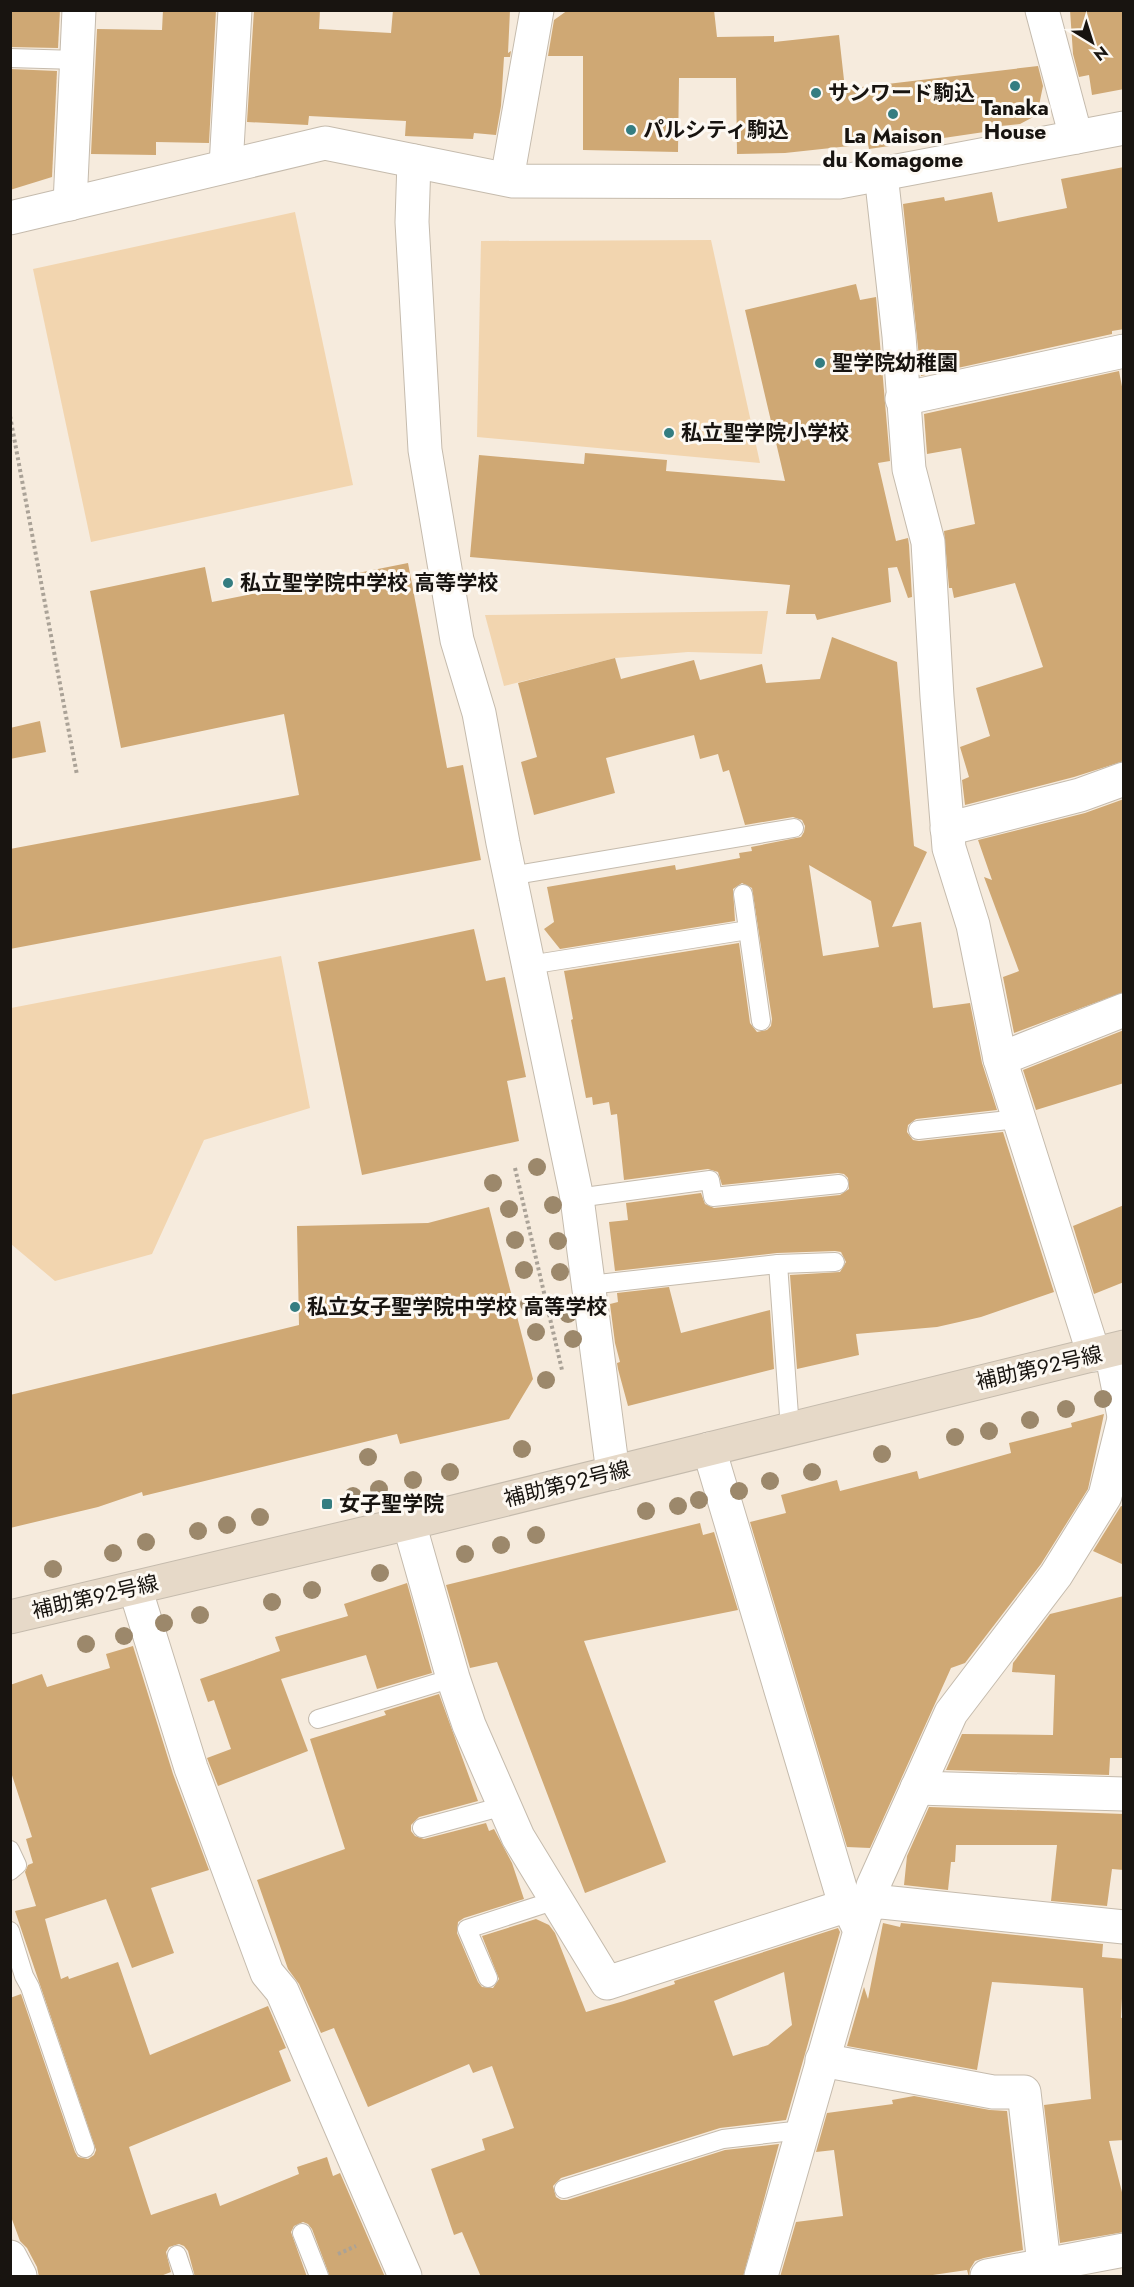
<svg xmlns="http://www.w3.org/2000/svg" width="1134" height="2287" viewBox="0 0 1134 2287" font-family="Jost,'Noto Sans JP',sans-serif">
<rect width="100%" height="100%" fill="#f6ebdd"/>
<g fill="#f2d5af">
<path d="M 295,212 L 353,485 L 91,542 L 33,269 Z"/>
<path d="M 711,240 L 760,463 L 477,437 L 481,241 Z"/>
<path d="M 768,611 L 762,654 L 688,652 L 615,658 L 504,686 L 485,615 Z"/>
<path d="M 281,956 L 310,1108 L 204,1140 L 152,1254 L 55,1281 L 11,1244 L 11,1008 Z"/>
</g>
<g fill="#cfa874" fill-rule="evenodd">
<path d="M 31,10 L 60,10 L 58,48 L 10,47 L 10,11 Z"/>
<path d="M 163,10 L 216,10 L 209,143 L 156,142 L 156,155 L 91,154 L 97,29 L 162,30 Z"/>
<path d="M 254,10 L 320,10 L 319,29 L 391,33 L 393,10 L 510,10 L 508,53 L 511,51 L 510,57 L 504,57 L 501,106 L 496,135 L 474,133 L 473,139 L 405,136 L 406,121 L 309,116 L 308,125 L 247,122 Z"/>
<path d="M 568,10 L 714,10 L 717,37 L 774,36 L 774,42 L 839,35 L 845,89 L 1038,66 L 1043,86 L 1037,115 L 1020,124 L 991,127 L 991,131 L 869,149 L 868,144 L 785,153 L 737,154 L 736,78 L 679,78 L 678,152 L 583,150 L 583,56 L 548,56 L 554,20 Z"/>
<path d="M 1070,10 L 1124,10 L 1124,89 L 1092,95 L 1089,75 L 1079,77 L 1073,54 Z"/>
<path d="M 10,69 L 57,71 L 52,177 L 10,190 Z"/>
<path d="M 1124,167 L 1124,329 L 1112,331 L 1112,334 L 921,376 L 903,204 L 944,197 L 945,201 L 992,192 L 998,222 L 1067,208 L 1061,179 Z"/>
<path d="M 856,284 L 860,300 L 876,297 L 890,461 L 878,463 L 896,541 L 908,538 L 909,545 L 912,597 L 908,598 L 897,567 L 888,568 L 891,602 L 817,620 L 815,614 L 786,614 L 790,585 L 470,557 L 479,455 L 584,464 L 585,453 L 667,460 L 666,471 L 785,481 L 745,310 Z"/>
<path d="M 1119,371 L 1124,397 L 1124,761 L 1074,777 L 965,805 L 962,780 L 969,777 L 960,747 L 990,736 L 976,688 L 1043,667 L 1015,583 L 954,598 L 952,588 L 949,588 L 944,531 L 975,524 L 961,448 L 927,454 L 924,414 Z"/>
<path d="M 408,563 L 447,768 L 463,765 L 481,860 L 10,949 L 10,849 L 299,795 L 284,714 L 121,748 L 90,591 L 205,567 L 212,602 Z"/>
<path d="M 832,637 L 897,662 L 914,846 L 927,852 L 892,927 L 921,922 L 933,1008 L 970,1003 L 982,1063 L 997,1110 L 916,1119 L 908,1125 L 907,1132 L 913,1140 L 919,1141 L 1003,1132 L 1054,1292 L 981,1317 L 937,1327 L 856,1334 L 859,1355 L 797,1369 L 790,1275 L 840,1272 L 846,1262 L 841,1252 L 835,1251 L 777,1253 L 615,1271 L 609,1222 L 628,1220 L 626,1203 L 701,1193 L 705,1204 L 714,1208 L 840,1195 L 849,1189 L 848,1178 L 844,1174 L 838,1173 L 722,1185 L 718,1172 L 708,1169 L 624,1180 L 617,1114 L 611,1115 L 609,1102 L 593,1105 L 592,1097 L 586,1098 L 571,1020 L 573,1019 L 564,971 L 739,943 L 750,1023 L 757,1032 L 767,1030 L 771,1026 L 772,1019 L 752,888 L 742,883 L 733,889 L 735,921 L 560,949 L 544,929 L 554,922 L 547,887 L 675,865 L 676,870 L 740,858 L 739,853 L 752,851 L 751,847 L 801,837 L 804,832 L 805,826 L 802,820 L 793,817 L 745,825 L 729,770 L 723,772 L 718,754 L 700,759 L 694,735 L 606,758 L 615,793 L 534,815 L 521,762 L 537,757 L 518,683 L 615,658 L 621,679 L 694,660 L 700,680 L 762,664 L 766,683 L 820,679 ZM 809,865 L 871,901 L 879,947 L 823,956 Z"/>
<path d="M 40,721 L 46,752 L 10,759 L 10,728 Z"/>
<path d="M 1124,799 L 1124,992 L 1014,1033 L 1003,977 L 1019,971 L 984,877 L 992,880 L 978,840 L 1085,813 Z"/>
<path d="M 474,929 L 486,981 L 505,977 L 526,1077 L 507,1081 L 519,1141 L 362,1175 L 318,962 Z"/>
<path d="M 1124,1030 L 1124,1083 L 1036,1110 L 1023,1070 Z"/>
<path d="M 1124,1205 L 1124,1282 L 1094,1294 L 1073,1226 Z"/>
<path d="M 489,1207 L 533,1379 L 509,1419 L 400,1444 L 397,1434 L 143,1496 L 142,1492 L 98,1507 L 10,1528 L 10,1395 L 299,1325 L 297,1226 L 428,1223 Z"/>
<path d="M 669,1287 L 681,1333 L 770,1310 L 774,1369 L 628,1406 L 618,1369 L 617,1363 L 620,1362 L 615,1343 L 610,1304 L 618,1302 L 617,1293 Z"/>
<path d="M 1104,1414 L 1088,1489 L 1041,1564 L 965,1663 L 951,1668 L 870,1848 L 847,1847 L 750,1522 L 786,1513 L 781,1495 L 837,1480 L 840,1491 L 917,1471 L 919,1479 L 1011,1453 L 1009,1443 L 1072,1427 L 1071,1423 Z"/>
<path d="M 1121,1506 L 1124,1507 L 1124,1565 L 1093,1551 Z"/>
<path d="M 700,1523 L 703,1535 L 714,1532 L 738,1610 L 584,1641 L 666,1862 L 585,1893 L 497,1662 L 470,1668 L 446,1585 Z"/>
<path d="M 407,1583 L 432,1673 L 377,1689 L 366,1655 L 281,1679 L 308,1751 L 218,1786 L 207,1758 L 231,1749 L 214,1700 L 208,1702 L 200,1679 L 280,1651 L 275,1637 L 348,1616 L 344,1604 Z"/>
<path d="M 1124,1596 L 1124,1758 L 1110,1758 L 1109,1775 L 946,1770 L 962,1734 L 1053,1735 L 1055,1675 L 1012,1672 L 1013,1663 L 1050,1614 Z"/>
<path d="M 133,1646 L 173,1774 L 209,1870 L 151,1888 L 174,1953 L 132,1968 L 106,1899 L 45,1919 L 61,1979 L 68,1976 L 69,1979 L 118,1962 L 150,2055 L 268,2006 L 286,2048 L 279,2051 L 291,2081 L 129,2147 L 151,2215 L 216,2193 L 220,2206 L 299,2174 L 297,2167 L 327,2157 L 333,2176 L 340,2173 L 385,2277 L 330,2277 L 312,2229 L 308,2224 L 303,2222 L 294,2226 L 291,2232 L 307,2277 L 195,2277 L 188,2251 L 184,2246 L 179,2244 L 169,2247 L 166,2252 L 171,2272 L 158,2277 L 39,2277 L 37,2267 L 27,2248 L 20,2241 L 10,2214 L 10,1998 L 21,1994 L 75,2152 L 78,2157 L 88,2159 L 94,2155 L 96,2150 L 15,1911 L 36,1906 L 25,1872 L 28,1865 L 33,1863 L 26,1839 L 32,1837 L 10,1769 L 10,1685 L 42,1674 L 47,1687 L 110,1668 L 106,1654 Z"/>
<path d="M 439,1694 L 478,1801 L 419,1817 L 411,1825 L 411,1831 L 415,1836 L 424,1839 L 486,1823 L 489,1831 L 494,1829 L 512,1863 L 524,1899 L 464,1918 L 458,1922 L 457,1933 L 478,1982 L 482,1987 L 493,1988 L 499,1979 L 482,1936 L 536,1919 L 549,1925 L 555,1933 L 586,2012 L 624,2001 L 675,1984 L 674,1981 L 838,1928 L 840,1932 L 786,2120 L 720,2128 L 561,2178 L 553,2186 L 556,2197 L 561,2200 L 567,2200 L 725,2150 L 779,2144 L 743,2277 L 481,2277 L 462,2232 L 454,2235 L 431,2169 L 485,2150 L 482,2139 L 514,2128 L 492,2066 L 473,2073 L 469,2064 L 368,2107 L 334,2028 L 321,2033 L 299,1984 L 288,1969 L 257,1880 L 345,1849 L 310,1739 L 386,1715 L 384,1711 ZM 784,1972 L 792,2025 L 768,2045 L 733,2056 L 714,2001 Z"/>
<path d="M 929,1807 L 1124,1814 L 1124,1870 L 1112,1869 L 1107,1906 L 1051,1901 L 1057,1845 L 956,1845 L 955,1862 L 951,1862 L 948,1890 L 904,1885 L 907,1856 Z"/>
<path d="M 883,1923 L 900,1927 L 901,1923 L 1103,1944 L 1102,1957 L 1124,1959 L 1121,2018 L 1124,2017 L 1124,2140 L 1109,2141 L 1124,2200 L 1124,2232 L 1060,2243 L 1044,2105 L 1091,2099 L 1083,1988 L 992,1982 L 977,2070 L 847,2046 L 864,1987 L 868,1999 Z"/>
<path d="M 914,2096 L 990,2110 L 1007,2111 L 1023,2250 L 984,2258 L 975,2261 L 970,2269 L 969,2277 L 967,2270 L 919,2277 L 780,2277 L 796,2222 L 843,2216 L 834,2150 L 816,2152 L 827,2113 L 893,2104 L 892,2100 Z"/>
</g>
<g fill="none" stroke-linecap="round" stroke-linejoin="round">
<defs>
<g id="lane">
<path d="M 10,58 L 77,60"/>
<path d="M 510,876 L 794,828"/>
<path d="M 743,894 L 761,1021"/>
<path d="M 529,965 L 748,930"/>
<path d="M 918,1130 L 1018,1119"/>
<path d="M 577,1198 L 710,1180 L 713,1197 L 839,1184"/>
<path d="M 778,1264 L 790,1429"/>
<path d="M 589,1285 L 778,1264 L 835,1262"/>
<path d="M 318,1719 L 453,1678"/>
<path d="M 422,1828 L 504,1806"/>
<path d="M 10,1850 L 17,1865 L 10,1871"/>
<path d="M 10,1931 L 24,1976 L 30,1987 L 85,2148"/>
<path d="M 488,1978 L 467,1929 L 556,1900"/>
<path d="M 564,2189 L 723,2139 L 802,2130"/>
<path d="M 302,2233 L 319,2276"/>
<path d="M 177,2255 L 184,2276"/>
</g>
<g id="street">
<path d="M 1042,10 L 1076,137"/>
<path d="M 414,161 L 412,222 L 425,450 L 457,640 L 479,713 L 503,843 L 577,1198 L 613,1473"/>
<path d="M 226,166 L 235,10"/>
<path d="M 881,174 L 899,336 L 909,469 L 928,542 L 937,697 L 949,848 L 973,925 L 1000,1059 L 1094,1355"/>
<path d="M 507,179 L 537,10"/>
<path d="M 70,204 L 79,10"/>
<path d="M 10,218 L 325,143 L 513,181 L 839,182 L 1124,128"/>
<path d="M 902,399 L 1124,351"/>
<path d="M 947,829 L 1080,795 L 1124,779"/>
<path d="M 1000,1059 L 1124,1010"/>
<path d="M 1111,1351 L 1124,1416"/>
<path d="M 709,1449 L 841,1891 L 857,1924"/>
<path d="M 409,1523 L 453,1678 L 469,1725 L 518,1837 L 607,1983 L 848,1905 L 882,1902 L 1124,1927"/>
<path d="M 135,1588 L 191,1768 L 267,1973 L 282,1991 L 405,2276"/>
<path d="M 917,1788 L 1124,1794"/>
<path d="M 822,2060 L 993,2092 L 1024,2092 L 1044,2264"/>
<path d="M 10,2257 L 20,2276"/>
<path d="M 761,2276 L 873,1886 L 951,1713 L 1056,1575 L 1105,1496 L 1124,1419"/>
<path d="M 987,2276 L 1124,2250"/>
</g>
<path id="secondary" d="M 10,1617 L 409,1523 L 1124,1347"/>
</defs>
<use href="#lane" stroke="#c5bbad" stroke-width="20"/>
<use href="#street" stroke="#c5bbad" stroke-width="35"/>
<use href="#secondary" stroke="#c5bbad" stroke-width="35"/>
<g stroke="#aaa297" stroke-width="4" stroke-dasharray="3 3" stroke-linecap="butt">
<path d="M 10,416 L 77,775"/>
<path d="M 515,1168 L 562,1370"/>
<path d="M 338,2254 L 356,2246"/>
</g>
<use href="#lane" stroke="#fff" stroke-width="18"/>
<use href="#street" stroke="#fff" stroke-width="33"/>
<use href="#secondary" stroke="#e6d9c8" stroke-width="33"/>
</g>
<g fill="#9c886b">
<circle cx="537" cy="1167" r="9"/>
<circle cx="493" cy="1183" r="9"/>
<circle cx="553" cy="1205" r="9"/>
<circle cx="509" cy="1209" r="9"/>
<circle cx="515" cy="1240" r="9"/>
<circle cx="558" cy="1241" r="9"/>
<circle cx="524" cy="1270" r="9"/>
<circle cx="560" cy="1272" r="9"/>
<circle cx="529" cy="1304" r="9"/>
<circle cx="568" cy="1314" r="9"/>
<circle cx="536" cy="1332" r="9"/>
<circle cx="573" cy="1339" r="9"/>
<circle cx="546" cy="1380" r="9"/>
<circle cx="1103" cy="1399" r="9"/>
<circle cx="1066" cy="1409" r="9"/>
<circle cx="1030" cy="1420" r="9"/>
<circle cx="989" cy="1431" r="9"/>
<circle cx="955" cy="1437" r="9"/>
<circle cx="522" cy="1449" r="9"/>
<circle cx="882" cy="1454" r="9"/>
<circle cx="368" cy="1457" r="9"/>
<circle cx="450" cy="1472" r="9"/>
<circle cx="812" cy="1472" r="9"/>
<circle cx="413" cy="1480" r="9"/>
<circle cx="770" cy="1481" r="9"/>
<circle cx="379" cy="1489" r="9"/>
<circle cx="739" cy="1491" r="9"/>
<circle cx="353" cy="1496" r="9"/>
<circle cx="699" cy="1500" r="9"/>
<circle cx="678" cy="1506" r="9"/>
<circle cx="646" cy="1511" r="9"/>
<circle cx="260" cy="1517" r="9"/>
<circle cx="227" cy="1525" r="9"/>
<circle cx="198" cy="1531" r="9"/>
<circle cx="536" cy="1535" r="9"/>
<circle cx="146" cy="1542" r="9"/>
<circle cx="501" cy="1545" r="9"/>
<circle cx="113" cy="1553" r="9"/>
<circle cx="465" cy="1554" r="9"/>
<circle cx="53" cy="1569" r="9"/>
<circle cx="380" cy="1573" r="9"/>
<circle cx="312" cy="1590" r="9"/>
<circle cx="272" cy="1602" r="9"/>
<circle cx="200" cy="1615" r="9"/>
<circle cx="164" cy="1623" r="9"/>
<circle cx="124" cy="1636" r="9"/>
<circle cx="86" cy="1644" r="9"/>
</g>
<g fill="#347d81" stroke="#fdf9f3" stroke-width="2">
<circle cx="1015" cy="86" r="6"/>
<circle cx="816" cy="93" r="6"/>
<circle cx="893" cy="114" r="6"/>
<circle cx="631" cy="130" r="6"/>
<circle cx="820" cy="363" r="6"/>
<circle cx="669" cy="433" r="6"/>
<circle cx="228" cy="583" r="6"/>
<circle cx="295" cy="1307" r="6"/>
<rect x="321" y="1498" width="12" height="12" rx="3"/>
</g>
<g text-anchor="middle" stroke-width="6" stroke-linejoin="round" paint-order="stroke">
<g font-size="21" font-weight="bold" fill="#181410" stroke="#fdf9f3" text-anchor="start">
<text x="828" y="100">サンワード駒込</text>
<text x="1015" y="115" text-anchor="middle">Tanaka<tspan x="1015" dy="24">House</tspan></text>
<text x="643" y="137">パルシティ駒込</text>
<text x="893" y="143" text-anchor="middle">La Maison<tspan x="893" dy="24">du Komagome</tspan></text>
<text x="832" y="370">聖学院幼稚園</text>
<text x="681" y="440">私立聖学院小学校</text>
<text x="240" y="590">私立聖学院中学校 高等学校</text>
<text x="307" y="1314">私立女子聖学院中学校 高等学校</text>
<text x="339" y="1511">女子聖学院</text>
</g>
<g font-size="21" fill="#181410" stroke="#fdf9f3">
<text transform="translate(1039 1368) rotate(-13)" y="7">補助第92号線</text>
<text transform="translate(567 1484) rotate(-14)" y="7">補助第92号線</text>
<text transform="translate(95 1597) rotate(-13)" y="7">補助第92号線</text>
</g>
</g>
<rect width="1134" height="2287" fill="none" stroke="#181410" stroke-width="24"/>
<g transform="translate(1092 42) rotate(142)" stroke="#fdf9f3" stroke-width="4.5" paint-order="stroke">
<path d="M0-4.5L10 22L0 15L-10 22Z" fill="#181410"/>
<text y="-9" font-size="16" font-weight="bold" text-anchor="middle" fill="#181410">N</text>
</g>
</svg>
